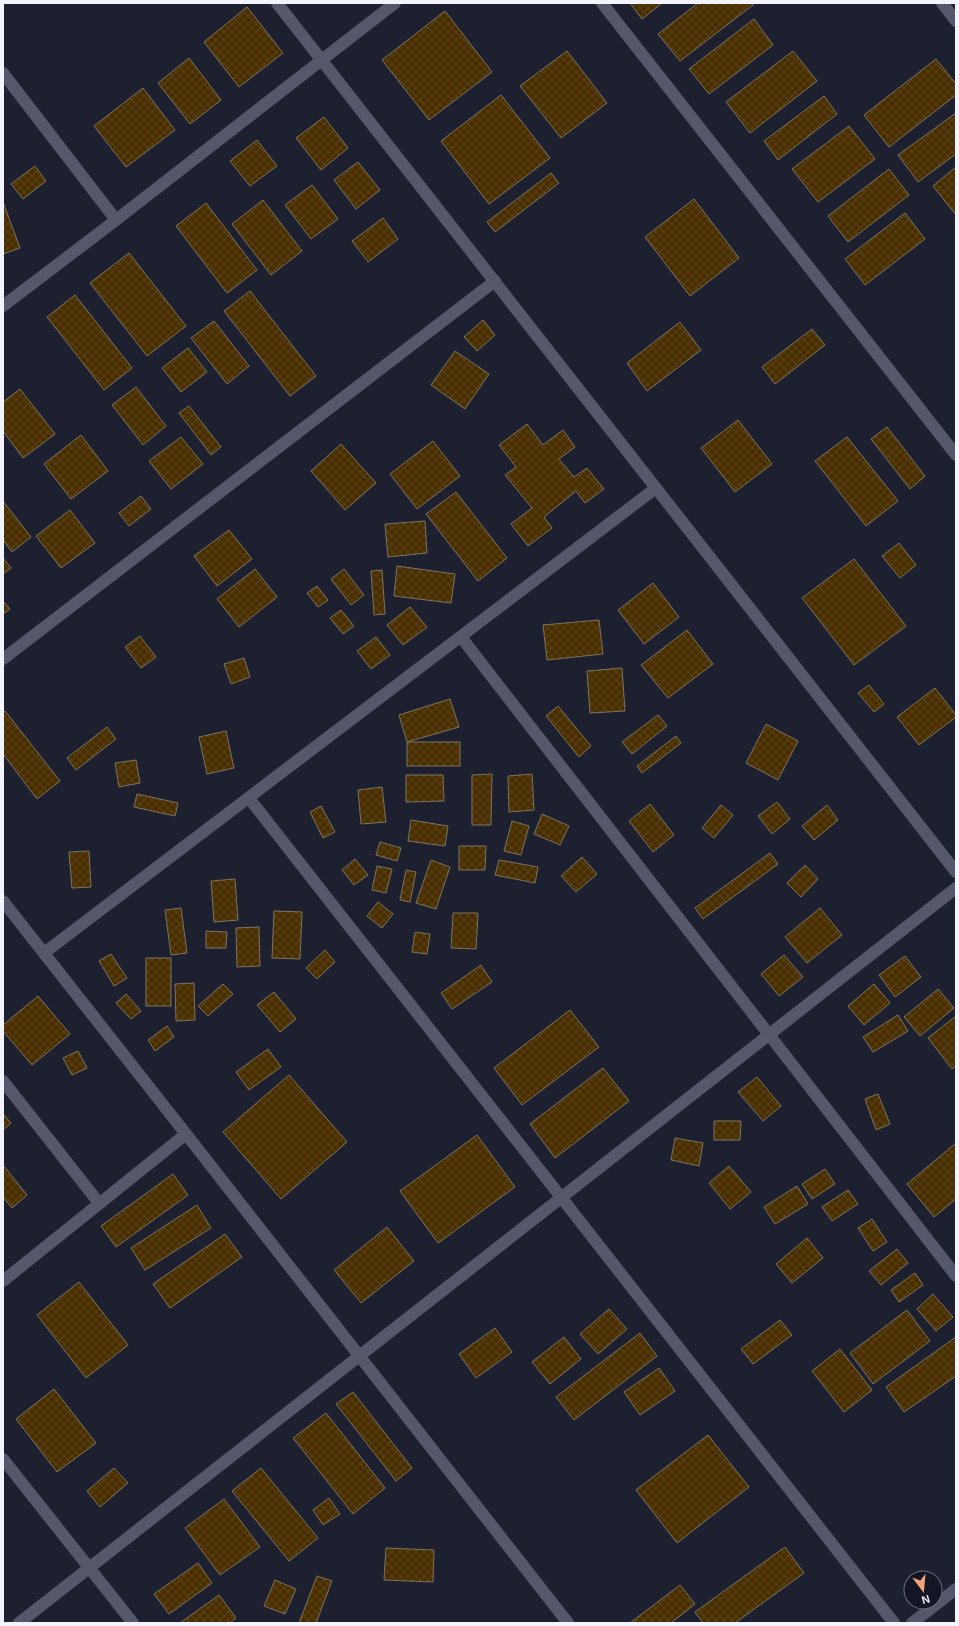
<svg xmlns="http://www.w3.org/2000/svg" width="959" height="1626" viewBox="0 0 959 1626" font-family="Arial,sans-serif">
<defs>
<pattern id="building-cross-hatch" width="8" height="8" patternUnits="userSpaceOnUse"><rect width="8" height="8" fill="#492f00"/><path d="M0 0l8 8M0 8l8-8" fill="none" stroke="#5b441a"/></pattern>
</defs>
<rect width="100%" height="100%" fill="#1d202f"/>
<g fill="url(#building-cross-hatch)" stroke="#7f7462">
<path d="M 630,3 L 662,3 L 642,19 Z"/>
<path d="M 698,3 L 751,3 L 753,5 L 680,61 L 658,34 Z"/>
<path d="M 247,7 L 283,53 L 239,87 L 204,42 Z"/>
<path d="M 445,11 L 492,72 L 429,120 L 382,60 Z"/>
<path d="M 754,19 L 773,45 L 709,94 L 689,69 Z"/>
<path d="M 567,51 L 607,103 L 561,138 L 520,86 Z"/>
<path d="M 793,51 L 817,81 L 750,133 L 726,102 Z"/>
<path d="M 189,58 L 221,100 L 190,124 L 158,83 Z"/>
<path d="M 936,59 L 956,84 L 956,95 L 889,147 L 864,115 Z"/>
<path d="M 143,88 L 175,130 L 126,167 L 94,126 Z"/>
<path d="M 501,95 L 550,158 L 489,204 L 441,141 Z"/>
<path d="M 824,96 L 837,114 L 778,160 L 764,141 Z"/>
<path d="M 956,113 L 956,154 L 918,182 L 898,155 Z"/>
<path d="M 324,117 L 348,148 L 321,170 L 296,138 Z"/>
<path d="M 849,126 L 875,159 L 818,202 L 792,169 Z"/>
<path d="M 257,140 L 277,166 L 250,186 L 230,161 Z"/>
<path d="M 358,162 L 380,190 L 356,209 L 334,180 Z"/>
<path d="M 35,166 L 46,181 L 23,199 L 11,184 Z"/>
<path d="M 956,167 L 956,215 L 933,186 Z"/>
<path d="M 889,169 L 909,195 L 848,242 L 828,216 Z"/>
<path d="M 551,173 L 559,183 L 495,232 L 487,222 Z"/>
<path d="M 312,185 L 338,219 L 311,239 L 285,205 Z"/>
<path d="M 694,199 L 739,258 L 690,296 L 645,237 Z"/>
<path d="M 263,200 L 302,251 L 271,275 L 232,224 Z"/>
<path d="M 3,202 L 20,248 L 3,254 Z"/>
<path d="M 206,203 L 257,270 L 227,293 L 176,226 Z"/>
<path d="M 905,213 L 925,239 L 865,285 L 845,259 Z"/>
<path d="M 383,218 L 398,239 L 368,262 L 352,241 Z"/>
<path d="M 129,253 L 186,326 L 147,356 L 90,283 Z"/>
<path d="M 250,291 L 316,376 L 290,396 L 224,311 Z"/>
<path d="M 75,295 L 132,368 L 104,390 L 47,317 Z"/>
<path d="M 483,320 L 495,335 L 477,351 L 464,337 Z"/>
<path d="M 214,321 L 249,366 L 227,384 L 191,338 Z"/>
<path d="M 680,322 L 701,350 L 647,391 L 627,363 Z"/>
<path d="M 812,329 L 825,345 L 775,384 L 762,367 Z"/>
<path d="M 188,348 L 207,372 L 181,392 L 162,368 Z"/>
<path d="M 455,351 L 489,374 L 465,409 L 431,385 Z"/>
<path d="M 136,387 L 166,426 L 143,445 L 112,405 Z"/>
<path d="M 20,389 L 55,434 L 23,458 L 3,431 L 3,402 Z"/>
<path d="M 189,406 L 221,447 L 211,455 L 179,413 Z"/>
<path d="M 738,420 L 772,464 L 735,492 L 701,448 Z"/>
<path d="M 527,424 L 543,445 L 563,430 L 575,447 L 559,459 L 574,477 L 587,468 L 604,489 L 585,503 L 576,491 L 544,517 L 552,528 L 528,546 L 511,524 L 532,508 L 505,475 L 516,467 L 499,445 Z"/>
<path d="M 887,427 L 925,476 L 910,489 L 871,439 Z"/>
<path d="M 81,435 L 108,471 L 71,499 L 44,464 Z"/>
<path d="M 181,437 L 203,464 L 171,489 L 149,461 Z"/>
<path d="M 847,437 L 898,501 L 866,526 L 815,461 Z"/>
<path d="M 433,441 L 460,476 L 417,509 L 390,474 Z"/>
<path d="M 341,444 L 376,483 L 345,510 L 311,471 Z"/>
<path d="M 456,492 L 507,558 L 478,581 L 426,514 Z"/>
<path d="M 141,496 L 151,509 L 129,526 L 119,513 Z"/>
<path d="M 3,501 L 31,537 L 12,552 L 3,540 Z"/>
<path d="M 70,510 L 95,543 L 61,568 L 36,536 Z"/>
<path d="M 425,521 L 427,553 L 388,557 L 385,524 Z"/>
<path d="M 229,530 L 252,559 L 217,586 L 194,556 Z"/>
<path d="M 899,543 L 916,565 L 900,578 L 882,556 Z"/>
<path d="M 3,558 L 11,568 L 3,574 Z"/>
<path d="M 854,559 L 906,626 L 854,665 L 802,598 Z"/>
<path d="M 397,566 L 455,574 L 451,603 L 394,596 Z"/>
<path d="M 255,569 L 277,597 L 239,627 L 217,599 Z"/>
<path d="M 344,569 L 364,595 L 351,605 L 331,579 Z"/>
<path d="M 382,570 L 385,614 L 374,615 L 371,571 Z"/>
<path d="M 653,583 L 679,617 L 644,644 L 618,610 Z"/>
<path d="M 317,586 L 328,600 L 318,607 L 307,593 Z"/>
<path d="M 3,601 L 10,609 L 3,614 Z"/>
<path d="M 410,607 L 427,627 L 403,645 L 387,625 Z"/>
<path d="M 341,610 L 354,626 L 343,634 L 330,618 Z"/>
<path d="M 599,620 L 603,654 L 547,660 L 543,625 Z"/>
<path d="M 687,630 L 713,664 L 668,698 L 641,665 Z"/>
<path d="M 140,636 L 156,657 L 141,668 L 125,647 Z"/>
<path d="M 376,637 L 390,655 L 371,669 L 357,651 Z"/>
<path d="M 244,658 L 250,677 L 231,684 L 224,664 Z"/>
<path d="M 622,668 L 625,711 L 590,713 L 587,671 Z"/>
<path d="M 869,685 L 884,704 L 874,712 L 858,693 Z"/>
<path d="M 935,688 L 956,715 L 956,717 L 919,745 L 897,717 Z"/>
<path d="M 450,699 L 459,727 L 407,742 L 399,715 Z"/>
<path d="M 558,706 L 591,746 L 579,757 L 546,716 Z"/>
<path d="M 5,711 L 60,781 L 37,799 L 3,754 L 3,712 Z"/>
<path d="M 658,715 L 667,726 L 632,754 L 622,742 Z"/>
<path d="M 766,724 L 798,741 L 778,780 L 746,763 Z"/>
<path d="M 107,727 L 116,739 L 76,770 L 67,758 Z"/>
<path d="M 226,731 L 234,768 L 207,774 L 199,737 Z"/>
<path d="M 676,736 L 681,743 L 642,773 L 637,766 Z"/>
<rect x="407" y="742" width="53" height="24"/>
<path d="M 136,760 L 140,783 L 119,787 L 115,763 Z"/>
<path d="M 492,774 L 491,825 L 472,825 L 472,775 Z"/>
<path d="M 532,774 L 534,810 L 509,812 L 508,776 Z"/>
<path d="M 406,775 L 443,775 L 444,801 L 406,802 Z"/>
<path d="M 382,787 L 386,822 L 361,824 L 358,790 Z"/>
<path d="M 137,794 L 178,803 L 175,816 L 134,807 Z"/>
<path d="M 777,802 L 790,819 L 772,834 L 758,816 Z"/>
<path d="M 650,804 L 674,835 L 653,852 L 629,821 Z"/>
<path d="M 721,805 L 733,815 L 714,838 L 702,828 Z"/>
<path d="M 827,805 L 838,820 L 814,840 L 802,826 Z"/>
<path d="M 321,806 L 335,832 L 323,838 L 310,812 Z"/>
<path d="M 542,814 L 569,826 L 560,845 L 534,834 Z"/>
<path d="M 411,820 L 448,826 L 445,846 L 408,841 Z"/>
<path d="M 512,821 L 529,826 L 521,855 L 504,851 Z"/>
<path d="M 380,842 L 401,848 L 397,861 L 376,855 Z"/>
<path d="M 459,846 L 486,846 L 485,870 L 459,870 Z"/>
<path d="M 89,851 L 91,887 L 72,888 L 69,852 Z"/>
<path d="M 770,853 L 778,864 L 703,919 L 695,908 Z"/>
<path d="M 582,857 L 597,874 L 576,892 L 561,876 Z"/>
<path d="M 355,859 L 368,875 L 354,885 L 342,870 Z"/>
<path d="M 431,860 L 450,867 L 436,909 L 416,903 Z"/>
<path d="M 499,860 L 538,867 L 535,883 L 495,875 Z"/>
<path d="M 805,865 L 818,879 L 801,897 L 787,883 Z"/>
<path d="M 377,866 L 392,869 L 386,893 L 372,890 Z"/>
<path d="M 406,870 L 416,872 L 410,902 L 400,900 Z"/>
<path d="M 235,879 L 238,920 L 214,922 L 211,881 Z"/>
<path d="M 378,902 L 393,914 L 382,928 L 367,916 Z"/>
<path d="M 181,908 L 187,953 L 171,955 L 165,910 Z"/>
<path d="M 820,908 L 842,935 L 807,963 L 785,937 Z"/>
<path d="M 274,911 L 302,912 L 300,959 L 272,958 Z"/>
<path d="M 453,913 L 478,913 L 476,949 L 451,948 Z"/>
<path d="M 259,927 L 260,966 L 237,967 L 236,928 Z"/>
<path d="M 206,931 L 227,932 L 226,948 L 206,948 Z"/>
<path d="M 415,932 L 430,934 L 427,954 L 412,952 Z"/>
<path d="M 325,950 L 335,962 L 317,979 L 306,968 Z"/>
<path d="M 111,954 L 127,978 L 114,986 L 99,961 Z"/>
<path d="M 784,955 L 803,977 L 779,996 L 761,974 Z"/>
<path d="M 905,956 L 921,977 L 895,997 L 879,975 Z"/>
<rect x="146" y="958" width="25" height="48"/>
<path d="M 481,965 L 492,982 L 452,1009 L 441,993 Z"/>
<path d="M 194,983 L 195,1020 L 176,1021 L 175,984 Z"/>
<path d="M 223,984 L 233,994 L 208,1016 L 198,1006 Z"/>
<path d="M 874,984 L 890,1003 L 864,1025 L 848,1006 Z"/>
<path d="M 938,989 L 954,1008 L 920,1036 L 904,1017 Z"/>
<path d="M 274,992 L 296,1019 L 280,1032 L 257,1005 Z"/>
<path d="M 126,994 L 141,1011 L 131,1019 L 116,1003 Z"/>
<path d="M 38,996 L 70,1034 L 32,1065 L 3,1031 L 3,1025 Z"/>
<path d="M 570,1010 L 599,1047 L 522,1105 L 494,1068 Z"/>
<path d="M 898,1015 L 908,1031 L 873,1052 L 863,1037 Z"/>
<path d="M 956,1016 L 956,1066 L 952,1069 L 928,1038 Z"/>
<path d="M 167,1026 L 174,1037 L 155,1051 L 148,1040 Z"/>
<path d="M 268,1049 L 281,1067 L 249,1090 L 236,1072 Z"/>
<path d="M 78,1051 L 87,1068 L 72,1075 L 63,1058 Z"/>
<path d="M 603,1068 L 629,1101 L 555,1158 L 530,1124 Z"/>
<path d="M 289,1075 L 347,1142 L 281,1199 L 223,1132 Z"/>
<path d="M 757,1077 L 781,1106 L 763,1121 L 738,1092 Z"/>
<path d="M 878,1094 L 890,1124 L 876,1130 L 865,1099 Z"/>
<path d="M 3,1114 L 11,1123 L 3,1130 Z"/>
<path d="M 714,1121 L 741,1121 L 740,1140 L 714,1140 Z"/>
<path d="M 477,1135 L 515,1187 L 438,1243 L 400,1191 Z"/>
<path d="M 675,1138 L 703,1143 L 699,1166 L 671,1160 Z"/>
<path d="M 956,1143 L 956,1199 L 934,1217 L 907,1184 Z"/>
<path d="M 3,1165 L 27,1195 L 12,1208 L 3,1197 Z"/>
<path d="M 729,1166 L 751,1192 L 730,1209 L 709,1183 Z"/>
<path d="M 825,1169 L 835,1184 L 812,1199 L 802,1184 Z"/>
<path d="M 173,1174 L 188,1195 L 116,1247 L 101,1226 Z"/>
<path d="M 797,1186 L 808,1204 L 775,1224 L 764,1207 Z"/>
<path d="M 848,1190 L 858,1204 L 832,1221 L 822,1207 Z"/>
<path d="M 197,1205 L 211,1228 L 145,1270 L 131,1248 Z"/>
<path d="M 872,1219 L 887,1242 L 873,1251 L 858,1228 Z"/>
<path d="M 387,1227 L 414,1261 L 361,1303 L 334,1270 Z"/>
<path d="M 225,1234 L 242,1257 L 170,1308 L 153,1284 Z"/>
<path d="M 807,1238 L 823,1258 L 792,1283 L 776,1264 Z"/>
<path d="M 897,1249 L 908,1263 L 881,1285 L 869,1271 Z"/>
<path d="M 915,1273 L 923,1285 L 899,1302 L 891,1290 Z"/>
<path d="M 79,1282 L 128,1345 L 86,1378 L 37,1315 Z"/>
<path d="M 933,1294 L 953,1317 L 936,1331 L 917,1309 Z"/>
<path d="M 609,1309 L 627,1329 L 598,1354 L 580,1334 Z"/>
<path d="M 907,1310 L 930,1341 L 873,1384 L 850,1353 Z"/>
<path d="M 780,1320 L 792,1335 L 753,1364 L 741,1349 Z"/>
<path d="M 495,1328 L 512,1352 L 476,1378 L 459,1354 Z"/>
<path d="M 640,1333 L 657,1356 L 574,1420 L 556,1397 Z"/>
<path d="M 564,1337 L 581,1359 L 550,1384 L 532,1362 Z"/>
<path d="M 956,1337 L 956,1376 L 904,1412 L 886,1387 Z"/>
<path d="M 840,1349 L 872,1390 L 844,1412 L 812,1371 Z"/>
<path d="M 659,1368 L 675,1391 L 640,1415 L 624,1392 Z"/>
<path d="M 54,1389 L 96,1443 L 57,1472 L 16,1419 Z"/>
<path d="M 353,1392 L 412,1468 L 396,1481 L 336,1404 Z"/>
<path d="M 326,1413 L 385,1488 L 353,1514 L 293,1438 Z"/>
<path d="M 708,1435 L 749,1487 L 677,1543 L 636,1490 Z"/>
<path d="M 114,1468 L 128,1483 L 100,1507 L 87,1491 Z"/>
<path d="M 261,1468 L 318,1538 L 289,1561 L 232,1491 Z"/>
<path d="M 329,1498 L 340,1514 L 323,1525 L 313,1510 Z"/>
<path d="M 224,1499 L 260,1547 L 220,1575 L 185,1528 Z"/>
<path d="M 785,1547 L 804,1573 L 735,1623 L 703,1623 L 695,1612 Z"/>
<path d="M 386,1548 L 434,1550 L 433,1582 L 384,1580 Z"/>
<path d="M 198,1563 L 212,1583 L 169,1614 L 154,1594 Z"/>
<path d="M 317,1576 L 332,1581 L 316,1623 L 299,1623 Z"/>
<path d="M 275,1580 L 296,1589 L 285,1614 L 264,1606 Z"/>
<path d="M 680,1585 L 695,1604 L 671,1623 L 630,1623 Z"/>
<path d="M 219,1595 L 236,1618 L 230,1623 L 180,1623 Z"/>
</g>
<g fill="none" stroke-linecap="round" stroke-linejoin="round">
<g stroke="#55586a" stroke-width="12">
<path d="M 277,3 L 956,872"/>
<path d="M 602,3 L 956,455"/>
<path d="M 942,3 L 956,21"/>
<path d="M 3,73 L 116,220"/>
<path d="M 3,306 L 116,220 L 395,3"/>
<path d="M 461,637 L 956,1276"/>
<path d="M 3,659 L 495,281"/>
<path d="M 249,798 L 894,1623"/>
<path d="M 3,901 L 186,1134 L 568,1623"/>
<path d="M 44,953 L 656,488"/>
<path d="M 3,1081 L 99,1203"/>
<path d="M 3,1281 L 186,1134"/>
<path d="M 3,1459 L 133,1623"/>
<path d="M 19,1623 L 956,888"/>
<path d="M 912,1623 L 956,1589"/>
</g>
</g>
<rect width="959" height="1626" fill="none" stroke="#f2f4ff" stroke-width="8"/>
<g transform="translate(923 1590) rotate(164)"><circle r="19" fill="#141625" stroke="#6d6f7c"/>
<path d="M0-3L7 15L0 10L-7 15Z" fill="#f0a278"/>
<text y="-6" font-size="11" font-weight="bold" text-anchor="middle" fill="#f2f4ff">N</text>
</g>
</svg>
